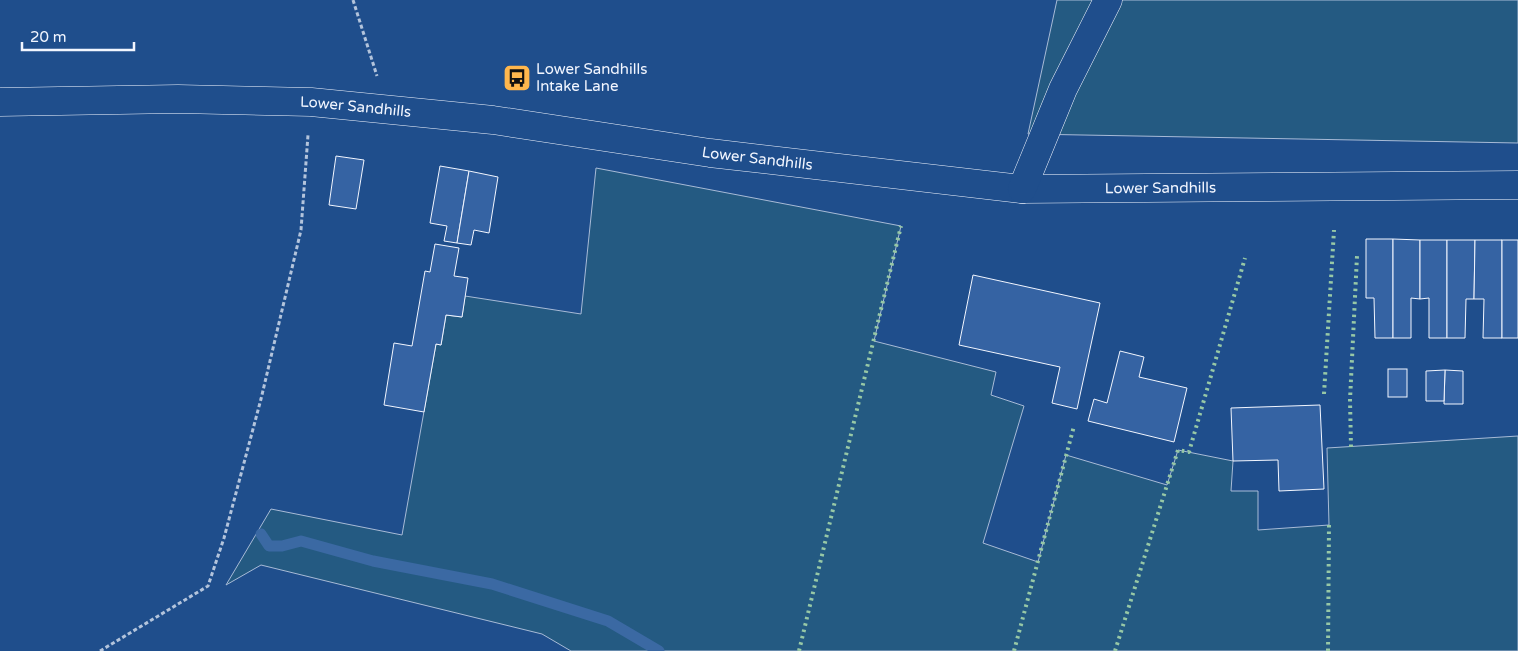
<svg xmlns="http://www.w3.org/2000/svg" width="1518" height="651" viewBox="0 0 1518 651" font-family="'Varela Round',sans-serif">
<rect width="100%" height="100%" fill="#1f4e8c"/>
<g fill="#245a82" stroke="#a8bbd7">
<path d="M 1057,0 L 1518,0 L 1518,143 L 1028,134 Z"/>
<path d="M 596,168 L 901,226 L 874,341 L 996,372 L 991,395 L 1024,406 L 983,543 L 1038,562 L 1066,455 L 1167,485 L 1178,450 L 1233,461 L 1231,491 L 1258,491 L 1258,530 L 1329,525 L 1327,448 L 1518,436 L 1518,651 L 571,651 L 542,634 L 261,565 L 226,585 L 271,509 L 402,535 L 436,344 L 441,345 L 446,315 L 462,317 L 465,296 L 581,314 Z"/>
</g>
<g fill="none" stroke-linecap="round" stroke-linejoin="round">
<path stroke="#3b69a3" stroke-width="11" d="M 261,534 L 269,546 L 282,546 L 301,541 L 373,561 L 492,584 L 608,621 L 659,651"/>
</g>
<g fill="#3563a3" stroke="#f2f6ff">
<path d="M 336,156 L 364,160 L 356,209 L 329,205 Z"/>
<path d="M 440,166 L 469,171 L 457,243 L 444,241 L 447,226 L 430,223 Z"/>
<path d="M 469,171 L 498,177 L 489,233 L 474,230 L 471,245 L 457,243 Z"/>
<path d="M 1366,239 L 1393,239 L 1393,338 L 1375,338 L 1374,298 L 1366,298 Z"/>
<path d="M 1393,239 L 1420,240 L 1420,299 L 1411,298 L 1411,338 L 1393,338 Z"/>
<path d="M 1420,240 L 1447,240 L 1447,338 L 1429,338 L 1429,298 L 1420,299 Z"/>
<path d="M 1447,240 L 1475,240 L 1474,299 L 1466,299 L 1465,338 L 1447,338 Z"/>
<path d="M 1475,240 L 1502,240 L 1502,338 L 1483,338 L 1484,299 L 1474,299 Z"/>
<rect x="1502" y="240" width="16" height="98"/>
<path d="M 435,244 L 459,248 L 454,276 L 468,278 L 462,317 L 446,315 L 441,345 L 436,344 L 424,412 L 384,405 L 394,343 L 412,346 L 425,271 L 430,272 Z"/>
<path d="M 973,275 L 1100,303 L 1077,409 L 1052,403 L 1060,367 L 959,345 Z"/>
<path d="M 1120,351 L 1144,357 L 1139,377 L 1187,388 L 1174,442 L 1088,421 L 1094,399 L 1107,403 Z"/>
<rect x="1388" y="369" width="19" height="28"/>
<path d="M 1445,370 L 1463,371 L 1463,404 L 1444,404 Z"/>
<path d="M 1445,370 L 1444,401 L 1426,401 L 1426,371 Z"/>
<path d="M 1320,405 L 1324,489 L 1279,491 L 1278,460 L 1233,461 L 1231,408 Z"/>
</g>
<g fill="none" stroke-linecap="round" stroke-linejoin="round">
<defs>
<g id="minor">
<path id="s1" d="M 0,102 L 178,99 L 311,102 L 493,120 L 710,153 L 1022,189 L 1518,185"/>
<path d="M 1022,189 L 1063,89 L 1108,0"/>
</g>
</defs>
<use href="#minor" stroke="#f2f6ff" stroke-width="29"/>
<g stroke="#b3c4dc" stroke-width="3" stroke-dasharray="4 2.5" stroke-linecap="butt">
<path d="M 353,0 L 377,76"/>
<path d="M 100,651 L 208,586 L 224,538 L 261,399 L 301,230 L 308,135"/>
</g>
<use href="#minor" stroke="#1f4e8c" stroke-width="28"/>
<g stroke="#97c8a6" stroke-width="4" stroke-dasharray="2.5 4" stroke-linecap="butt">
<path d="M 1324,394 L 1334,230"/>
<path d="M 1351,447 L 1350,400 L 1357,256"/>
<path d="M 799,651 L 901,226"/>
<path d="M 1014,651 L 1074,426"/>
<path d="M 1115,651 L 1178,450 L 1189,452 L 1245,258"/>
<path d="M 1328,651 L 1329,525"/>
</g>
</g>
<defs>
<symbol id="bus-square" viewBox="-11 -11 22 22"><rect x="-9" y="-9" width="18" height="18" rx="4" fill="#ffb74d" stroke="#1f4e8c"/><path d="M-5-6H5V4H4V6H2V4H-2V6H-4V4H-5ZM-3.5-4V0h7V-4ZM-3.5 1.2v1.5H-2V1.2ZM2 1.2v1.5H3.5V1.2Z" fill="#111"/></symbol>
</defs>
<g fill-rule="evenodd">
<use href="#bus-square" x="501" y="62" width="32" height="32"/>
</g>
<g text-anchor="middle" stroke-width="4" stroke-linejoin="round" paint-order="stroke">
<g font-size="15" fill="#f2f6ff" stroke="#1f4e8c" text-anchor="start">
<text x="536" y="74">Lower Sandhills<tspan x="536" dy="17">Intake Lane</tspan></text>
</g>
<g font-size="15" fill="#f2f6ff" stroke="#1f4e8c">
<text dy="5" stroke="none"><textPath href="#s1" startOffset="356">Lower Sandhills</textPath></text>
<text dy="5" stroke="none"><textPath href="#s1" startOffset="761">Lower Sandhills</textPath></text>
<text dy="5" stroke="none"><textPath href="#s1" startOffset="1166">Lower Sandhills</textPath></text>
</g>
</g>
<path d="M22 42v8h112v-8" fill="none" stroke="#f2f6ff" stroke-width="2.5"/>
<text x="30" y="42" font-size="15" fill="#f2f6ff" stroke="#1f4e8c" stroke-width="4" paint-order="stroke">20 m</text>
</svg>
